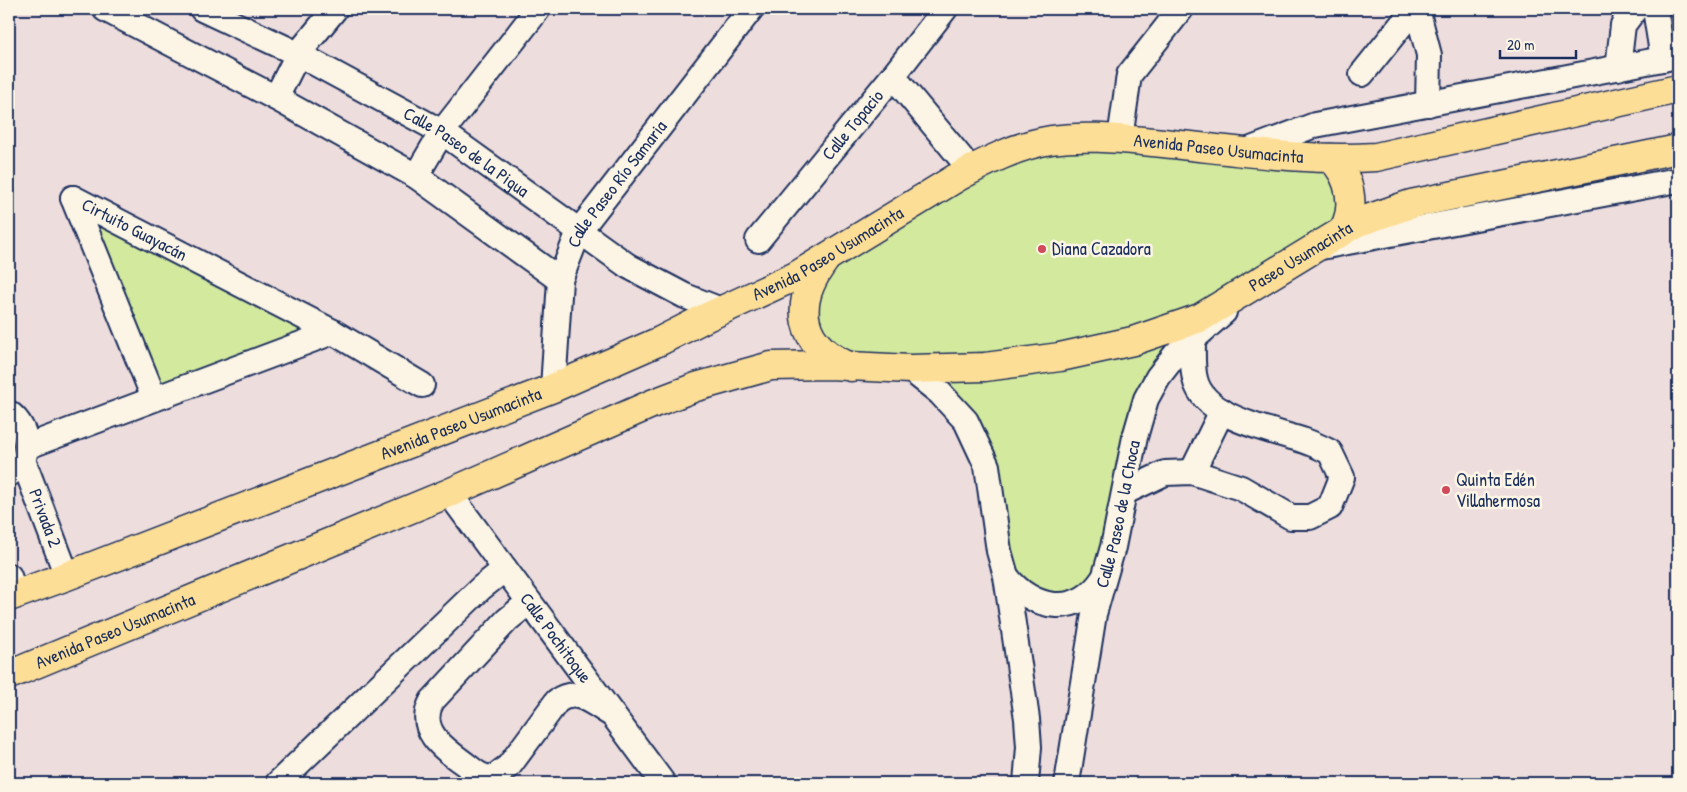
<svg xmlns="http://www.w3.org/2000/svg" width="1687" height="792" viewBox="0 0 1687 792" font-family="'Patrick Hand',sans-serif">
<rect width="100%" height="100%" fill="#edd"/>
<filter id="ink" filterUnits="userSpaceOnUse"><feTurbulence type="fractalNoise" baseFrequency=".02" numOctaves="2"/><feDisplacementMap in="SourceGraphic" scale="10" xChannelSelector="R" yChannelSelector="G"/><feConvolveMatrix kernelMatrix="1 2 1 2 8 2 1 2 1" color-interpolation-filters="sRGB"/></filter>
<g filter="url(#ink)">
<g fill="#d3e99e" stroke="#778c7e">
<path d="M 1032,144 L 1331,158 L 1351,213 L 1252,288 L 1169,363 L 1104,577 L 1078,602 L 1017,588 L 990,486 L 940,393 L 833,357 L 805,300 L 811,281 Z"/>
<path d="M 73,198 L 333,332 L 154,398 Z"/>
</g>
<g fill="none" stroke-linecap="round" stroke-linejoin="round">
<defs>
<g id="minor">
<path d="M 105,9 L 276,98 L 416,176 L 560,280"/>
<path id="s1" d="M 202,9 L 298,54 L 442,132 L 628,266 L 685,296 L 721,310"/>
<path d="M 1417,9 L 1429,55 L 1428,104"/>
<path d="M 1655,9 L 1663,59"/>
<path d="M 1618,68 L 1623,25 L 1635,9"/>
<path d="M 1362,74 L 1414,9"/>
<path d="M 893,76 L 971,170"/>
<path d="M 276,98 L 298,54 L 335,9"/>
<path d="M 1120,139 L 1129,75 L 1181,9"/>
<path d="M 1246,151 L 1315,125 L 1678,56"/>
<path d="M 416,176 L 442,132 L 538,9"/>
<path id="s2" d="M 73,198 L 333,332 L 422,385"/>
<path d="M 73,198 L 154,398"/>
<path id="s3" d="M 758,240 L 893,76 L 945,9"/>
<path d="M 1321,247 L 1678,180"/>
<path d="M 910,369 L 940,393 L 966,421 L 987,466 L 999,551 L 1006,576 L 1027,719 L 1029,747 L 1026,783"/>
<path id="s4" d="M 553,388 L 560,280 L 579,231 L 751,9"/>
<path d="M 9,413 C 29,428 34,460 9,474"/>
<path d="M 26,447 L 333,332"/>
<path id="s5" d="M 23,460 L 67,576"/>
<path d="M 1192,472 L 1222,411"/>
<path d="M 1125,492 L 1165,473 L 1192,472 L 1241,488 L 1291,517 L 1310,517 L 1330,507 L 1342,477 L 1330,452 C 1322,448 1314,444 1305,441 C 1273,430 1204,419 1195,379 C 1192,367 1193,352 1193,340"/>
<path id="s6" d="M 449,493 L 663,783"/>
<path d="M 9,576 L 15,594"/>
<path d="M 1006,576 C 1032,610 1077,618 1103,579"/>
<path d="M 529,602 L 507,620 L 432,701 C 416,730 444,749 465,764 C 474,771 481,778 493,778 L 509,766 L 557,701 C 578,686 594,705 613,715"/>
<path d="M 278,783 L 481,588 L 505,569"/>
<path id="s7" d="M 1067,783 L 1094,614 L 1113,547 L 1135,437 L 1146,399 L 1158,377 L 1175,355 L 1224,312"/>
</g>
<g id="major">
<path d="M 1331,158 C 1351,177 1357,209 1342,232"/>
<path d="M 825,260 C 792,304 798,345 851,367"/>
<path id="s8" d="M 9,597 L 67,576 L 553,388 L 660,341 L 707,317 L 796,276 L 956,178 C 985,162 1018,145 1051,140 C 1084,135 1120,139 1153,142 C 1227,149 1301,162 1376,157 L 1678,89"/>
<path id="s9" d="M 9,675 L 449,493 L 654,403 L 696,387 L 771,366 L 829,365 L 910,369 L 985,367 L 1060,357 L 1133,341 L 1200,318 L 1356,223 L 1411,204 L 1678,149"/>
</g>
</defs>
<use href="#minor" stroke="#1b2f5e" stroke-width="28"/>
<use href="#major" stroke="#1b2f5e" stroke-width="31"/>
<use href="#minor" stroke="#fcf5e5" stroke-width="24"/>
<use href="#major" stroke="#fdde96" stroke-width="28"/>
</g>
</g>
<g fill="#d1495b" stroke="#fcf5e5" stroke-width="2">
<circle cx="1042" cy="249" r="5"/>
<circle cx="1446" cy="490" r="5"/>
</g>
<g text-anchor="middle" stroke-width="5" stroke-linejoin="round" paint-order="stroke">
<g font-size="18" fill="#1b2f5e" stroke="#fcf5e5">
<text dy="6" stroke="none"><textPath href="#s3" startOffset="149">Calle Topacio</textPath></text>
<text dy="6" stroke="none"><textPath href="#s8" startOffset="1309">Avenida Paseo Usumacinta</textPath></text>
<text dy="6" stroke="none"><textPath href="#s1" startOffset="301">Calle Paseo de la Pigua</textPath></text>
<text dy="6" stroke="none"><textPath href="#s4" startOffset="221">Calle Paseo Río Samaria</textPath></text>
<text dy="6" stroke="none"><textPath href="#s2" startOffset="69">Cirtuito Guayacán</textPath></text>
<text dy="6" stroke="none"><textPath href="#s8" startOffset="889">Avenida Paseo Usumacinta</textPath></text>
<text dy="6" stroke="none"><textPath href="#s9" startOffset="1376">Paseo Usumacinta</textPath></text>
<text dy="6" stroke="none"><textPath href="#s8" startOffset="484">Avenida Paseo Usumacinta</textPath></text>
<text dy="6" stroke="none"><textPath href="#s7" startOffset="274">Calle Paseo de la Choca</textPath></text>
<text dy="6" stroke="none"><textPath href="#s5" startOffset="62">Privada 2</textPath></text>
<text dy="6" stroke="none"><textPath href="#s9" startOffset="115">Avenida Paseo Usumacinta</textPath></text>
<text dy="6" stroke="none"><textPath href="#s6" startOffset="180">Calle Pochitoque</textPath></text>
</g>
<g font-size="18" fill="#1b2f5e" stroke="#fcf5e5" text-anchor="start">
<text x="1052" y="255">Diana Cazadora</text>
<text x="1456" y="486">Quinta Edén<tspan x="1456" dy="21">Villahermosa</tspan></text>
</g>
</g>
<rect width="1687" height="792" fill="none" stroke="#fcf5e5" stroke-width="30"/>
<rect x="15" y="15" width="1657" height="762" fill="none" stroke="#1b2f5e" stroke-width="2" filter="url(#ink)"/>
<path d="M1500 50v8h76v-8" fill="none" stroke="#1b2f5e" stroke-width="2.5"/>
<text x="1507" y="50" font-size="15" fill="#1b2f5e" stroke="#fcf5e5" stroke-width="4" paint-order="stroke">20 m</text>
</svg>
